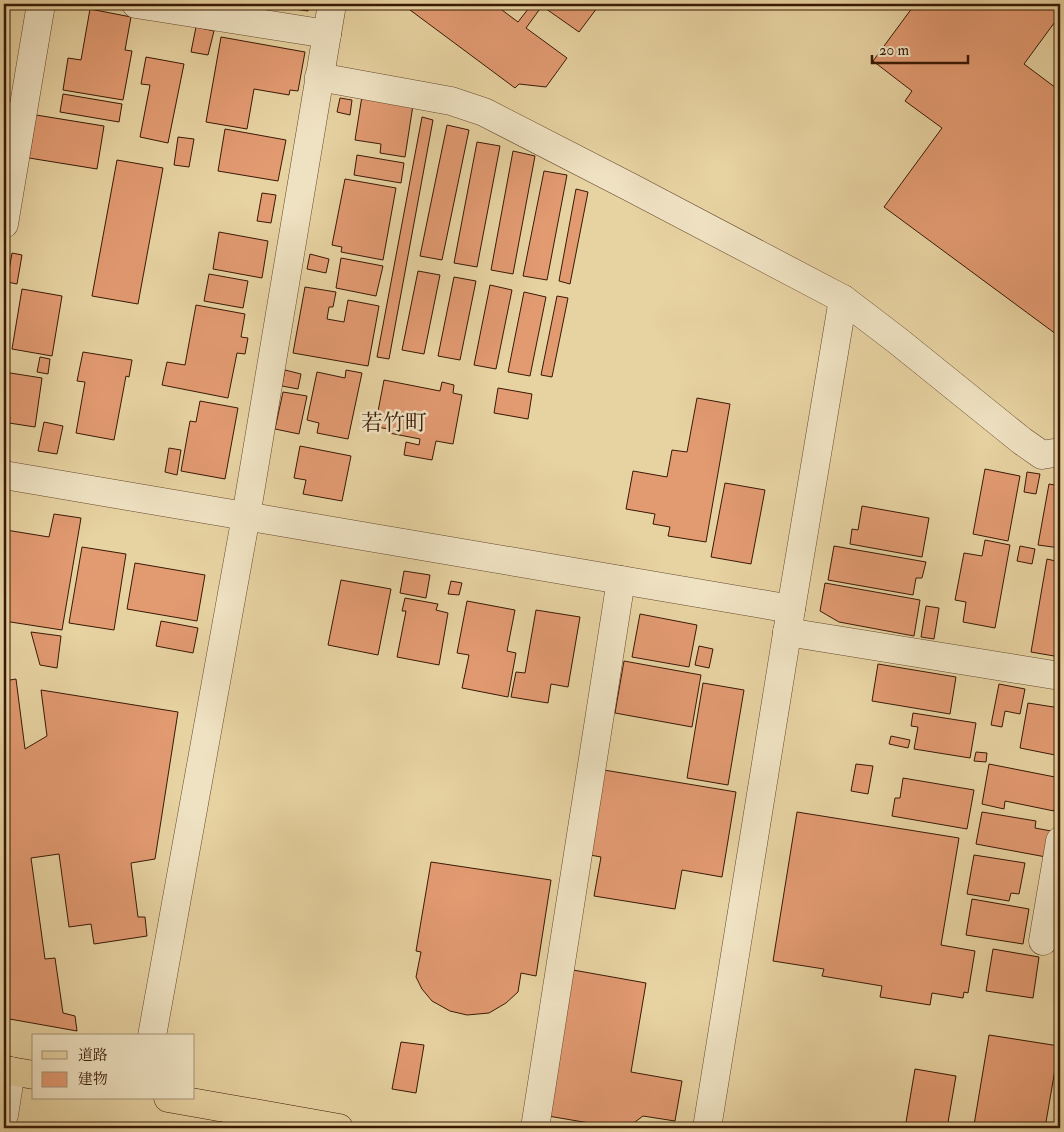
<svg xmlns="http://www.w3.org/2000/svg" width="1064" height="1132" viewBox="0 0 1064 1132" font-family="'IM FELL Double Pica','Noto Serif JP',serif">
<rect width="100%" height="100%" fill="#e7d2a1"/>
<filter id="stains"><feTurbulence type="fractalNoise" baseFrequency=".004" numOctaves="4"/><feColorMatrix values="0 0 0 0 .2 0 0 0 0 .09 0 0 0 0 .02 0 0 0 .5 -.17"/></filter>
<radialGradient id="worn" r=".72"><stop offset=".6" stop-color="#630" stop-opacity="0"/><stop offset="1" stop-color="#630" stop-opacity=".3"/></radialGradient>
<g fill="#e29a71" stroke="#391905">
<path d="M 267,4 L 309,4 L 308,11 L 266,5 Z"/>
<path d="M 402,4 L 494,4 L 518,22 L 532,4 L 600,4 L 579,32 L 542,6 L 526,28 L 567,58 L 546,87 L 519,84 L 515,88 Z"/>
<path d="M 915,4 L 1060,4 L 1060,15 L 1024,64 L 1060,91 L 1060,337 L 884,207 L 942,128 L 905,101 L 912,91 L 873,61 Z"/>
<path d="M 90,9 L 131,17 L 125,50 L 132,51 L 123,100 L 63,90 L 68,58 L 81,60 Z"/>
<path d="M 196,27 L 214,31 L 208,55 L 191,52 Z"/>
<path d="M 221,37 L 305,52 L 298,91 L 290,90 L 289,95 L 254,89 L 247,129 L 206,122 Z"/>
<path d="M 146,57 L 184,64 L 168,143 L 140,137 L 150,85 L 141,84 Z"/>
<path d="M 63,94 L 122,104 L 119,122 L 60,112 Z"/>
<path d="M 362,96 L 413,105 L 405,157 L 380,153 L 381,144 L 355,140 Z"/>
<path d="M 340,98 L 352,100 L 350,115 L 337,112 Z"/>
<path d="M 36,115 L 104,126 L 97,169 L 29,158 Z"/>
<path d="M 422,117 L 433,120 L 389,359 L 377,357 Z"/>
<path d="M 447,125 L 469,130 L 442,260 L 420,256 Z"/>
<path d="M 225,129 L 286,140 L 278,181 L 218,171 Z"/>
<path d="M 178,137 L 194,139 L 189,167 L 174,165 Z"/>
<path d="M 477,142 L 500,146 L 477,267 L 454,263 Z"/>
<path d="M 513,151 L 535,156 L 513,274 L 491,270 Z"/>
<path d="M 357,155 L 404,163 L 401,183 L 354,175 Z"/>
<path d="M 117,160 L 163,168 L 138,304 L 92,296 Z"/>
<path d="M 544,171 L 567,175 L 547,280 L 523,276 Z"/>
<path d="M 345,179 L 396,188 L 383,260 L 341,252 L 342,247 L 332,245 Z"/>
<path d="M 576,189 L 588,192 L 570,284 L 559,281 Z"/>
<path d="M 262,193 L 276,195 L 271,223 L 257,221 Z"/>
<path d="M 219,232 L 268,241 L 262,278 L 213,269 Z"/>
<path d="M 12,253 L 22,255 L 17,284 L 7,282 Z"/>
<path d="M 310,254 L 329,259 L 326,273 L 307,269 Z"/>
<path d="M 341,258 L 383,266 L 376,296 L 336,288 Z"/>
<path d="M 418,271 L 440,275 L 424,354 L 402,350 Z"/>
<path d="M 209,274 L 248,281 L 243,308 L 204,301 Z"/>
<path d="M 454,277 L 476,281 L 460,360 L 438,356 Z"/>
<path d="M 490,285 L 512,290 L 496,369 L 474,365 Z"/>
<path d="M 305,287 L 336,292 L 333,307 L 329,307 L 327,319 L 344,322 L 348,300 L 379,306 L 368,366 L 293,353 Z"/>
<path d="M 22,289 L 62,296 L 52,356 L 12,349 Z"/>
<path d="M 524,292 L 546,297 L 530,376 L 508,372 Z"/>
<path d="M 557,296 L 568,298 L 552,377 L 541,375 Z"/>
<path d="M 196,305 L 245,314 L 241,337 L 248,338 L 245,354 L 237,353 L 228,398 L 162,385 L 167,362 L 185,365 Z"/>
<path d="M 83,352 L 132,360 L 129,377 L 126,376 L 114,440 L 76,433 L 85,382 L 77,381 Z"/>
<path d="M 40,357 L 50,359 L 48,374 L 37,372 Z"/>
<path d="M 285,370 L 301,374 L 298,389 L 282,386 Z"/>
<path d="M 346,370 L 362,373 L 348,439 L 317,433 L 319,423 L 307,420 L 317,372 L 345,378 Z"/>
<path d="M 4,372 L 42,378 L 35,427 L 9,423 L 10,417 L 4,416 Z"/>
<path d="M 384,380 L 440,391 L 442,382 L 454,385 L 453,393 L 462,395 L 453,444 L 436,441 L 432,460 L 404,455 L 406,442 L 419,445 L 420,439 L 389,433 L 390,429 L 375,427 Z"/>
<path d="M 498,388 L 532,394 L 528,419 L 494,413 Z"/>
<path d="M 283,392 L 307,396 L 299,434 L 275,429 Z"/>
<path d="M 697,398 L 730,404 L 706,542 L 668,536 L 670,527 L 653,524 L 655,514 L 626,509 L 633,471 L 667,477 L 672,450 L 687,452 Z"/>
<path d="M 200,401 L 238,408 L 225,479 L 181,471 L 190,421 L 196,422 Z"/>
<path d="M 44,422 L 63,426 L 57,454 L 38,451 Z"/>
<path d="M 300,446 L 351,456 L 342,501 L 303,494 L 306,480 L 294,478 Z"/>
<path d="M 169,448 L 181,450 L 177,475 L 165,472 Z"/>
<path d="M 985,469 L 1020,476 L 1008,541 L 973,534 Z"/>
<path d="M 1027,472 L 1040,474 L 1036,494 L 1024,492 Z"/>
<path d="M 725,483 L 765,490 L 751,564 L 711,557 Z"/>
<path d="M 1049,484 L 1060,486 L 1060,548 L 1038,545 Z"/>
<path d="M 862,506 L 929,518 L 922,557 L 850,544 L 852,529 L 858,530 Z"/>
<path d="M 54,514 L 81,518 L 62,630 L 4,621 L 4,541 L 6,530 L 49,537 Z"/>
<path d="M 985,540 L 1010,545 L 995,628 L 963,622 L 966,602 L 955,600 L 964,553 L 982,556 Z"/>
<path d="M 834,546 L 926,562 L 922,578 L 916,578 L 913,595 L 828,580 Z"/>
<path d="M 1020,546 L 1035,549 L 1032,564 L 1017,561 Z"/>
<path d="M 82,547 L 126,554 L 114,630 L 69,623 Z"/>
<path d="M 1047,559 L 1060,562 L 1060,657 L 1031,652 Z"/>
<path d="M 135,563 L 205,575 L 197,621 L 127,609 Z"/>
<path d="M 404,571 L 430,575 L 426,598 L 400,593 Z"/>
<path d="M 341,580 L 391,589 L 378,655 L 328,645 Z"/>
<path d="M 451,581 L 462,583 L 459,595 L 448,594 Z"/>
<path d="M 825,583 L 920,600 L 914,636 L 839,622 L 820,611 Z"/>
<path d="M 405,598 L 438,604 L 436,610 L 448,613 L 439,665 L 397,657 L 406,611 L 402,611 Z"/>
<path d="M 467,601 L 515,610 L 507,651 L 516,653 L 508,697 L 462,688 L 469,655 L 457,653 Z"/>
<path d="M 926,606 L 939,608 L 934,639 L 921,637 Z"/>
<path d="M 536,610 L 580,617 L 568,687 L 551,684 L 548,703 L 511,697 L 516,672 L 525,673 Z"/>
<path d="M 640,614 L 697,625 L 689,667 L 632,657 Z"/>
<path d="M 161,621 L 198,628 L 193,653 L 156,646 Z"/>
<path d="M 31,632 L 61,636 L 57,668 L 40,665 Z"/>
<path d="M 699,646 L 713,649 L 709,668 L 695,665 Z"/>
<path d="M 624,661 L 701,675 L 692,727 L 615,713 Z"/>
<path d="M 878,664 L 956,677 L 950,714 L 872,701 Z"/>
<path d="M 16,679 L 25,749 L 47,736 L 41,690 L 178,712 L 155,859 L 131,863 L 138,917 L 145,917 L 147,936 L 94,944 L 91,924 L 69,927 L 59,854 L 31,858 L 45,959 L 55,958 L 63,1013 L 75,1016 L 77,1031 L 4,1018 L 4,681 Z"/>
<path d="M 703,683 L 744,690 L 728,785 L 687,778 Z"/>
<path d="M 999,684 L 1025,689 L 1020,714 L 1005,711 L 1002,727 L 991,725 Z"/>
<path d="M 1028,703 L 1060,708 L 1060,756 L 1020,748 Z"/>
<path d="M 913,713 L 976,723 L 970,758 L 914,749 L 918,727 L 911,726 Z"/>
<path d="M 891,736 L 910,740 L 908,748 L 889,744 Z"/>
<path d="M 976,752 L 987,753 L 986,762 L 974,761 Z"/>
<path d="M 856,764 L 873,766 L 868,794 L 851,791 Z"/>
<path d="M 989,764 L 1060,778 L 1054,811 L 1005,801 L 1004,809 L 982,804 Z"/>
<path d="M 604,770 L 736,792 L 722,877 L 682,870 L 675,909 L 594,896 L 601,857 L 590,855 Z"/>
<path d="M 903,778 L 974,790 L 967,829 L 892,816 L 895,798 L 900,798 Z"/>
<path d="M 797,812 L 959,838 L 941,945 L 975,951 L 968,993 L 964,992 L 963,998 L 932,993 L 930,1005 L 880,997 L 882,986 L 822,976 L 824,969 L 773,961 Z"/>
<path d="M 982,812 L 1036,821 L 1035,828 L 1051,831 L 1046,857 L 976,844 Z"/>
<path d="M 974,855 L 1025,863 L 1019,894 L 1011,893 L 1009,901 L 967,894 Z"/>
<path d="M 431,862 L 551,880 L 536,976 L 521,973 L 518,992 L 506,1003 L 489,1013 L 467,1015 L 450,1011 L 432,1001 L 422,989 L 416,977 L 421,952 L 416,951 Z"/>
<path d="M 972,899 L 1029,909 L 1023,944 L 966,935 Z"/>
<path d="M 993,949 L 1039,957 L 1033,998 L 986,991 Z"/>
<path d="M 573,970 L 646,983 L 631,1072 L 682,1081 L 675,1121 L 643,1116 L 627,1128 L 619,1128 L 548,1116 Z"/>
<path d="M 989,1035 L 1059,1046 L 1045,1128 L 991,1128 L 974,1125 Z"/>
<path d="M 401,1042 L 424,1045 L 416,1093 L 392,1089 Z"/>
<path d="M 915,1069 L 956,1076 L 947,1128 L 905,1128 Z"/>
</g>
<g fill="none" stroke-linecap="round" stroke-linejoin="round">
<defs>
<g id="street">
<path d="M 136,4 L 327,34"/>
<path d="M 319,77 L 451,101 L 484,112 L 630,187 L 843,299 L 898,341 L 1022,441 L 1042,455 L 1060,452"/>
<path d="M 4,224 L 41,4"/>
<path d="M 4,475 L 791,609"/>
<path d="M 787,632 L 1060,676"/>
<path d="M 1043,941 L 1060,841"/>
<path d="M 152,1036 L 246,516 L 332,4"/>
<path d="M 4,1115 L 11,1071"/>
<path d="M 535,1128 L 621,580"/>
<path d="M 707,1128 L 791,609 L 843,299"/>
</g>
<g id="primary">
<path d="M 4,1070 L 34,1075"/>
<path d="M 168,1098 L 339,1128"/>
</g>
</defs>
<use href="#street" stroke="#64472c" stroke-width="29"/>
<use href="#primary" stroke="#391905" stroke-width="29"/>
<use href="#street" stroke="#efe2c2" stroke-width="28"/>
<use href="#primary" stroke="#e7d2a1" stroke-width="28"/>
</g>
<g text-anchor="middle" stroke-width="5" stroke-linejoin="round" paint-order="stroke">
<g font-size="22" fill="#391905" stroke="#efe2c2">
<text x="394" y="430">若竹町</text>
</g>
</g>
<rect width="1064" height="1132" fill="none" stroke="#e7d2a1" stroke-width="20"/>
<rect x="5" y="5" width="1054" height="1122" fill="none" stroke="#391905" stroke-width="2.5"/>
<rect x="10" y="10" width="1044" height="1112" fill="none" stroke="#391905"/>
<rect x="32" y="1034" width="162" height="65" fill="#efe2c2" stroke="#a69276"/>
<rect x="42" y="1051" width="25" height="8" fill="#e7d2a1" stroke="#a69276"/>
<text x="78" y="1060" font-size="15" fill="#391905">道路</text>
<rect x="42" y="1072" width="25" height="15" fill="#e29a71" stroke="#a69276"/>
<text x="78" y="1084" font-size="15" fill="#391905">建物</text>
<path d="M872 55v8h96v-8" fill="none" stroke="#391905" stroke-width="2.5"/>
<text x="879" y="55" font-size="15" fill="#391905" stroke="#efe2c2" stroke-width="4" paint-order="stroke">20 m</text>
<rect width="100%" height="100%" filter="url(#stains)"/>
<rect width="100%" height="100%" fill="url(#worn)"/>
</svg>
